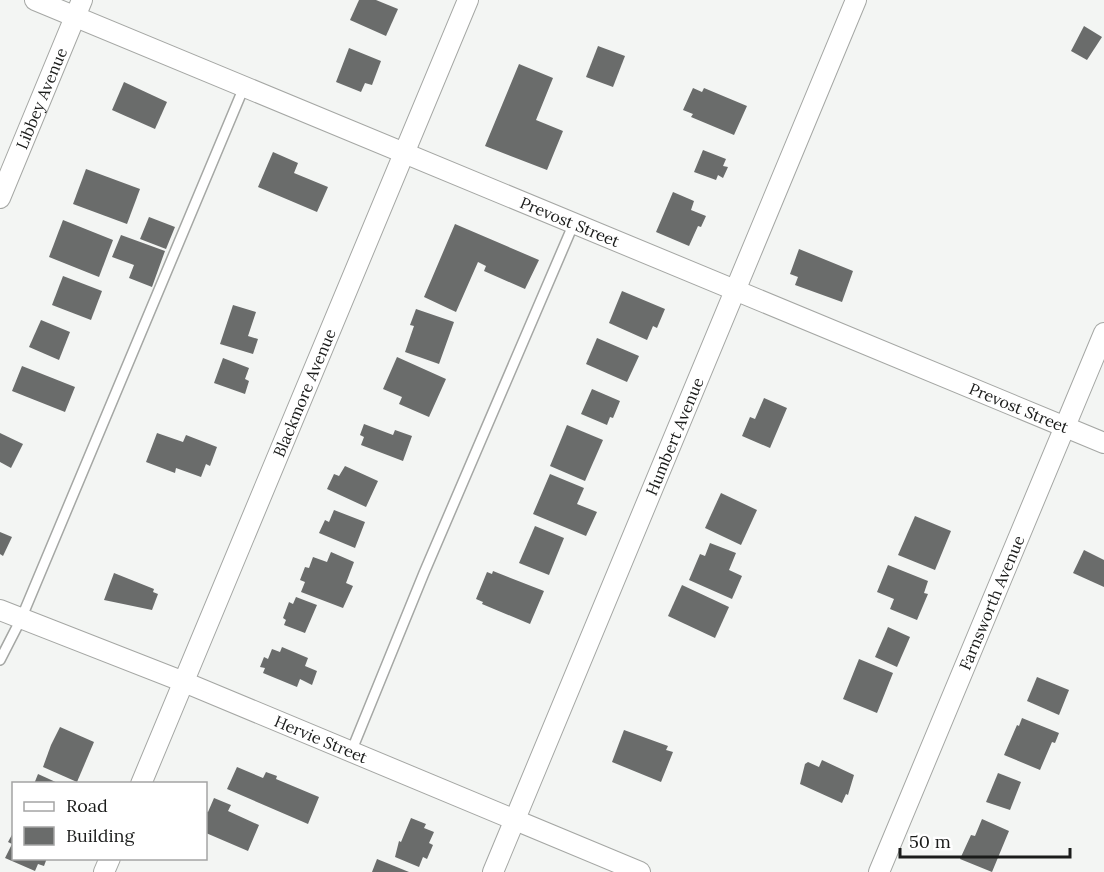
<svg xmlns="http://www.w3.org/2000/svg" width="1104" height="872" viewBox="0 0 1104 872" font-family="Lora,serif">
<rect width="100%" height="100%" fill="#f3f5f3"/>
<g fill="#6a6c6b">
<path d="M 359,0 L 376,0 L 398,9 L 386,36 L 350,20 Z"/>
<path d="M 1084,26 L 1102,37 L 1087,60 L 1071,51 Z"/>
<path d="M 598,46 L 625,56 L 613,87 L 586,77 Z"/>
<path d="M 349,48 L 381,61 L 372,85 L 365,83 L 361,92 L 336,82 Z"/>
<path d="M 519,64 L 553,78 L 536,120 L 563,131 L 547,170 L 485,146 Z"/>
<path d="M 124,82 L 167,102 L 155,129 L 112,110 Z"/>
<path d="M 693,88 L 702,92 L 704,88 L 747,106 L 734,135 L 691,117 L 693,114 L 683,110 Z"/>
<path d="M 703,150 L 726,159 L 723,166 L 728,167 L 723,178 L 718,175 L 716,180 L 694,172 Z"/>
<path d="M 273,152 L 298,163 L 294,173 L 328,187 L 317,212 L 258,187 Z"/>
<path d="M 86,169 L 140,189 L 127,224 L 73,204 Z"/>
<path d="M 673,192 L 694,201 L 691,210 L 706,216 L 701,227 L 698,226 L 689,246 L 656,232 Z"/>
<path d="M 149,217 L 175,227 L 166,249 L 140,239 Z"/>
<path d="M 63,220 L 113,240 L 99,277 L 49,257 Z"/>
<path d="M 455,224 L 539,260 L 525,289 L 484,271 L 486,266 L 478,262 L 456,312 L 424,297 Z"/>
<path d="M 121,235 L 165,251 L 152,287 L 129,278 L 134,265 L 112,257 Z"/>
<path d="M 799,249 L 853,271 L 842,302 L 795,285 L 798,277 L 790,274 Z"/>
<path d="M 63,276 L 102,291 L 91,320 L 52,305 Z"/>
<path d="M 622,291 L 665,309 L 657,328 L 653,326 L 647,340 L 609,323 Z"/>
<path d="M 233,305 L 256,312 L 248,336 L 258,339 L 253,354 L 220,344 Z"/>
<path d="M 416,309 L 454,322 L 439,364 L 405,352 L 414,326 L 410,325 Z"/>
<path d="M 41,320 L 70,332 L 59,360 L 29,347 Z"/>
<path d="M 597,338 L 639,356 L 627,382 L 586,364 Z"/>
<path d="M 397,357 L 446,379 L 429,417 L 399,404 L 402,397 L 383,389 Z"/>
<path d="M 223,358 L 249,368 L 245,379 L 249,381 L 245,394 L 214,383 Z"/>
<path d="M 22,366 L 75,387 L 65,412 L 12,391 Z"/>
<path d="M 592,389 L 620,401 L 613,418 L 610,417 L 607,425 L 581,414 Z"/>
<path d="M 764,398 L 787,408 L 770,448 L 742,436 L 750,417 L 755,419 Z"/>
<path d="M 364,424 L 393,435 L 395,430 L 412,436 L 403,461 L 361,445 L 364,437 L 360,435 Z"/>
<path d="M 567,425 L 603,440 L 585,481 L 550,466 Z"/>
<path d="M 0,433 L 23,444 L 11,468 L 0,462 Z"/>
<path d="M 157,433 L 183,442 L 186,435 L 217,447 L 210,466 L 206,464 L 201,477 L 176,468 L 175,473 L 146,462 Z"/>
<path d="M 345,466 L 378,481 L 366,507 L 327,489 L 334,474 L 339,476 Z"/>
<path d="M 550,474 L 584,488 L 577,504 L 597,512 L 586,536 L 533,514 Z"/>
<path d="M 721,493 L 757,510 L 741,545 L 705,528 Z"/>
<path d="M 334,510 L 365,522 L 355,548 L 319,533 L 325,520 L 329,522 Z"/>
<path d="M 915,516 L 951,531 L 935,570 L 898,555 Z"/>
<path d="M 535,526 L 564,538 L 549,575 L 519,563 Z"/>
<path d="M 0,532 L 12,537 L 3,556 L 0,554 Z"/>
<path d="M 710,543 L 736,553 L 729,570 L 742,576 L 732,599 L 689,580 L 700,554 L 705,556 Z"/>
<path d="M 1084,550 L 1104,560 L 1104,587 L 1073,573 Z"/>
<path d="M 331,552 L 354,562 L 346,583 L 353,586 L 343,608 L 301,592 L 305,582 L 300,580 L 305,567 L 309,568 L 313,557 L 327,562 Z"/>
<path d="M 888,565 L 928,581 L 924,593 L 928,594 L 917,620 L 890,609 L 894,599 L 877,592 Z"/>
<path d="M 493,571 L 544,591 L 530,624 L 482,604 L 483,602 L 476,599 L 487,572 L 492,574 Z"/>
<path d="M 114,573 L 154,589 L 153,592 L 158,594 L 152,610 L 104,600 Z"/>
<path d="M 682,585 L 729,607 L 715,638 L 668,616 Z"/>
<path d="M 296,597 L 317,605 L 305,633 L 284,625 L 286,620 L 283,618 L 289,602 L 293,604 Z"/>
<path d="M 888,627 L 910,637 L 897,667 L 875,657 Z"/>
<path d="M 282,647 L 308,658 L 305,666 L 317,671 L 312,685 L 300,679 L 297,687 L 263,673 L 265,668 L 260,667 L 264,657 L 268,659 L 272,649 L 280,652 Z"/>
<path d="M 859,659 L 893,673 L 877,713 L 843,699 Z"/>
<path d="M 1037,677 L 1069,690 L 1059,715 L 1027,701 Z"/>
<path d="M 1022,718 L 1059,733 L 1055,743 L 1052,742 L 1040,770 L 1004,755 L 1017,725 L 1019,726 Z"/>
<path d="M 60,727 L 94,742 L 77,782 L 43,767 L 51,745 Z"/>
<path d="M 624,730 L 668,746 L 666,750 L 673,752 L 661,782 L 612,762 Z"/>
<path d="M 822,760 L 854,775 L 848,795 L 846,794 L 842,803 L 800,784 L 805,764 L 808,762 L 819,767 Z"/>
<path d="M 237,767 L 263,778 L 266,772 L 277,776 L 276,779 L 319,797 L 308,824 L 227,789 Z"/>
<path d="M 998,773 L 1021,782 L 1010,810 L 986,802 Z"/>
<path d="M 38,774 L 60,784 L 34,784 Z"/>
<path d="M 214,798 L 231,805 L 228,811 L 259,825 L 248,851 L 206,833 L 206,811 L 208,812 Z"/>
<path d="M 411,818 L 426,824 L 424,828 L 434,832 L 429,843 L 433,845 L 427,859 L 423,857 L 419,867 L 395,857 L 399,841 L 401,842 Z"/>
<path d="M 982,819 L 1009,831 L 992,872 L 960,859 L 971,835 L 975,836 Z"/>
<path d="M 14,831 L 14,858 L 47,858 L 44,866 L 38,864 L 35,871 L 5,858 L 12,844 L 8,842 Z"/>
<path d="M 377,859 L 409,872 L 372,872 Z"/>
</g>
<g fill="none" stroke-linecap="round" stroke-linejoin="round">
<defs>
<g id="service">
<path d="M 0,660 L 21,619 L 244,87"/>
<path d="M 351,752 L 424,573 L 574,223"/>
</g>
<g id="minor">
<path id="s1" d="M 35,0 L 1104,443"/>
<path id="s2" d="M 0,198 L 82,0"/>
<path id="s3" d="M 0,610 L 184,682 L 640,872"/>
<path id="s4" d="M 141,784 L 468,0"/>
<path d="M 104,872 L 110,858"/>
<path id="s5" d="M 493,872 L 856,0"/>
<path id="s6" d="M 879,872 L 1104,333"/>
</g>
</defs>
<use href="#service" stroke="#a5a7a4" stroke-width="12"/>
<use href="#minor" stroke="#a5a7a4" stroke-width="22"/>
<use href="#service" stroke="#fff" stroke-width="9"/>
<use href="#minor" stroke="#fff" stroke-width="20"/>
</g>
<g text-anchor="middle" stroke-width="6" stroke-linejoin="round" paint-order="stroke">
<g font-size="16" fill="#1b1c1b" stroke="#fff">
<text dy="6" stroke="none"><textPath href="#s2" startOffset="108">Libbey Avenue</textPath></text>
<text dy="6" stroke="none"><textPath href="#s1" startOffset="579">Prevost Street</textPath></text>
<text dy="6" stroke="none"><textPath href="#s4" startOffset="424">Blackmore Avenue</textPath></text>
<text dy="6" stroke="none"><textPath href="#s1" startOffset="1065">Prevost Street</textPath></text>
<text dy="6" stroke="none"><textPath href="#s5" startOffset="472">Humbert Avenue</textPath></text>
<text dy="6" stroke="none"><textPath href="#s6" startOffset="292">Farnsworth Avenue</textPath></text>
<text dy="6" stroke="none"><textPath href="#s3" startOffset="346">Hervie Street</textPath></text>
</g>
</g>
<rect x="12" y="782" width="195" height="78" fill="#ffffff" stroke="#a4a4a4" stroke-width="1.5"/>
<rect x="24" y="802" width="30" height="9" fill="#ffffff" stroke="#a4a4a4" stroke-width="1.5"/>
<text x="66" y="812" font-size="18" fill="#1b1c1b">Road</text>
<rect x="24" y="827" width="30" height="18" fill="#6a6c6b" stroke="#a4a4a4" stroke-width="1.5"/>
<text x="66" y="842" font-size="18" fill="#1b1c1b">Building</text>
<path d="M900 848v9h170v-9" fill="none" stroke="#1b1c1b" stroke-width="3"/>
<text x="909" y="848" font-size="18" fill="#1b1c1b" stroke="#ffffff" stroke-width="4.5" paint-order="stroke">50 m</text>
</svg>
